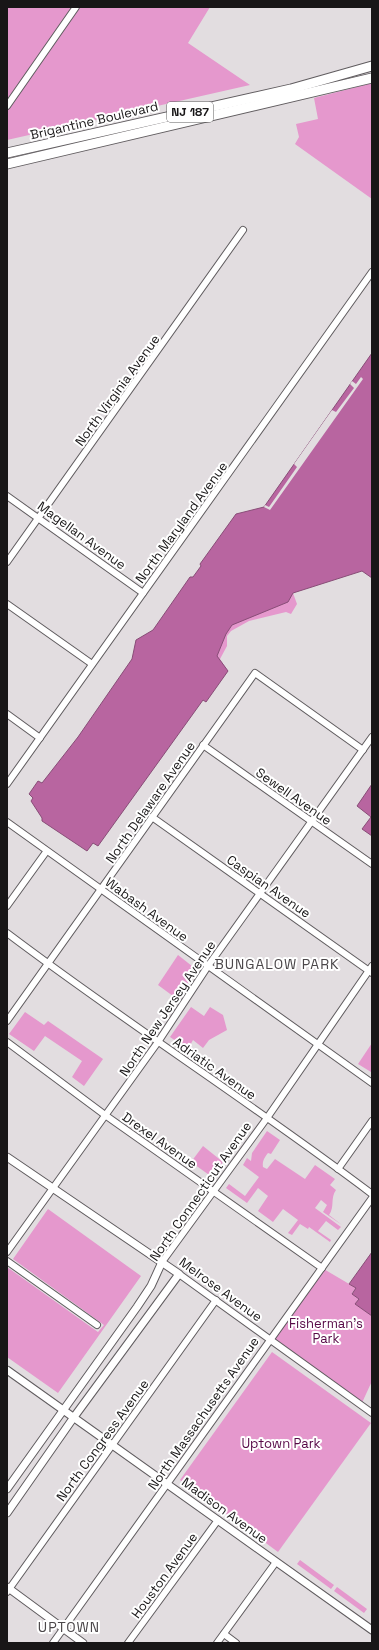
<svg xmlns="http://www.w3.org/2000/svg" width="379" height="1650" viewBox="0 0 379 1650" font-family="'Space Grotesk',sans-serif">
<rect width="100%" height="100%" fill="#e2dde0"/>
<g fill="#e598cd">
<path d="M 7,7 L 210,7 L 188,43 L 250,85 L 7,140 Z"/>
<path d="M 372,83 L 372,199 L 295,144 L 299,137 L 296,124 L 318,119 L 314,98 Z"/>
<path d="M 293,593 L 297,604 L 291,614 L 286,612 L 249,621 L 231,631 L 227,636 L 227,646 L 220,659 L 228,671 L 220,682 L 208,639 L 215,629 Z"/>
<path d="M 178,955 L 197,970 L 177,999 L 158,985 Z"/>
<path d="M 191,1007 L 204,1016 L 210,1007 L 223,1015 L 227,1030 L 209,1040 L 203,1048 L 193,1040 L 188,1049 L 170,1037 Z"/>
<path d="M 25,1012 L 44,1025 L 48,1021 L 103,1059 L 84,1086 L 72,1077 L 82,1061 L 45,1036 L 34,1051 L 9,1034 Z"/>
<path d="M 372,1043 L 372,1070 L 371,1072 L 358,1064 Z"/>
<path d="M 267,1131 L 280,1140 L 271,1154 L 268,1153 C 265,1157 262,1161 263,1167 L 267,1169 L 275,1159 L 305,1179 L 315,1165 L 335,1179 L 330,1185 L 336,1190 C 330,1198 335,1207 329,1215 L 342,1225 L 323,1212 L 327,1205 L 321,1200 L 315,1208 L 341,1227 L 338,1230 L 326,1221 L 318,1231 L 331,1240 L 330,1242 L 309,1227 L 308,1229 L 300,1224 L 292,1235 L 288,1233 L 298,1220 L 283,1209 L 273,1222 L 258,1211 L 268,1196 L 258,1188 L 247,1203 L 226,1188 L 229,1184 L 245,1196 L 259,1177 L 243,1165 L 247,1158 L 251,1161 L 252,1153 Z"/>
<path d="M 203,1146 L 223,1162 L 212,1177 L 191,1162 Z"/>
<path d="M 48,1209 L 141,1276 L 58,1393 L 7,1357 L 7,1267 L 98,1332 L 104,1325 L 13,1259 Z"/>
<path d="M 322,1268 L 356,1288 L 352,1293 L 359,1299 L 355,1304 L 372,1316 L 372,1381 L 361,1405 L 270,1339 Z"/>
<path d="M 272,1352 L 371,1423 L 278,1552 L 180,1480 Z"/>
<path d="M 300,1560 L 334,1585 L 331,1589 L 297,1564 Z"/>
<path d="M 337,1587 L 367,1609 L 364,1613 L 334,1591 Z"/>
</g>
<g fill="#b865a0" stroke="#884d77">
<path d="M 372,353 L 372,578 L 362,571 L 293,593 L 288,602 L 232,625 L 226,634 L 217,656 L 228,671 L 206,702 L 203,700 L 98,846 L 93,843 L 87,851 L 42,821 L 42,818 L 31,801 L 33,798 L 29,794 L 38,781 L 42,783 L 78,737 L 132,659 L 136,640 L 153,630 L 190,577 L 193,577 L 201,566 L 200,564 L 236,514 L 264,507 Z"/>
<path d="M 372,784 L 372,836 L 362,829 L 371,817 L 357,806 Z"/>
<path d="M 372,1252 L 372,1316 L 355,1304 L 359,1299 L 352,1294 L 356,1288 L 349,1284 Z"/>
</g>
<path fill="#e2dde0" d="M 361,377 L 363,379 L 270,510 L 264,507 L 265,505 L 269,507 L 297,467 L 294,464 L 332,410 L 336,412 L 354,388 L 350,384 L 352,381 L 356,384 Z"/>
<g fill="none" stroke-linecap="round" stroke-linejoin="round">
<defs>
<g id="minor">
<path d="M 7,106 L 76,7"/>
<path d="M 7,496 L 143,593"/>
<path d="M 7,562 L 243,230"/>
<path d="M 7,604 L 92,664"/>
<path d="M 7,714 L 40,738"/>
<path d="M 203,745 L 372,864"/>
<path d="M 7,784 L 372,272"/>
<path d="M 152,817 L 372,973"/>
<path d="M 7,822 L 372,1083"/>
<path d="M 7,906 L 46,852"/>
<path d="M 7,933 C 126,1023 253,1104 372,1194"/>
<path d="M 7,1021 L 255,673 L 363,750"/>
<path d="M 7,1042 L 105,1115 L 322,1268"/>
<path d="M 338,1169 L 372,1121"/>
<path d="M 7,1252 L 158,1042 L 208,966 L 372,737"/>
<path d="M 7,1261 L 97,1325"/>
<path d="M 162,1262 L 267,1118 L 372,966"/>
<path d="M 179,1274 L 372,1413"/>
<path d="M 7,1592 L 216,1300"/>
<path d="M 224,1634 L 236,1643"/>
<path d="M 53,1643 L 372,1198"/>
<path d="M 128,1643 L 218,1520"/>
<path d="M 217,1643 L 276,1562"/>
</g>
<g id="tertiary">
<path d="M 7,1157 L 179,1274 L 74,1417 L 7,1513"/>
<path d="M 7,1370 L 372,1630"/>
<path d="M 7,1489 L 137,1307 L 151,1286 L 162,1262"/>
<path d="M 7,1587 L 83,1643"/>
</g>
<g id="primary">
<path d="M 7,153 L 291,89 L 372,66"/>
<path d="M 7,164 L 372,78"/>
</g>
</defs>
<use href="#minor" stroke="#605c5f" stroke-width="8"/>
<use href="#tertiary" stroke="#605c5f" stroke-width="9"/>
<use href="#primary" stroke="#605c5f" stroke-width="11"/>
<use href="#minor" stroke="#fff" stroke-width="6"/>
<use href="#tertiary" stroke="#fff" stroke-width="7"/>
<use href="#primary" stroke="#fff" stroke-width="9"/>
</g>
<g text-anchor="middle" stroke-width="4" stroke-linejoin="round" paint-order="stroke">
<rect fill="#fff" stroke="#5d5c5d" stroke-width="1" x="167" y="102" width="46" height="20" rx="3"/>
<g font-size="12" font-weight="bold" fill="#181617">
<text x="190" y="116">NJ 187</text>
</g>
<g font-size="13" fill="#181617" stroke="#fff">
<text transform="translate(94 120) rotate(-13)" y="5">Brigantine Boulevard</text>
<text transform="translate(117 390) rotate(-54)" y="5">North Virginia Avenue</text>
<text transform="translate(181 522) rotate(-54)" y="5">North Maryland Avenue</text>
<text transform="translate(82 535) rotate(36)" y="5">Magellan Avenue</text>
<text transform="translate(294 796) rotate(35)" y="5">Sewell Avenue</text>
<text transform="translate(150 802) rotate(-55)" y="5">North Delaware Avenue</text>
<text transform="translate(269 886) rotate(35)" y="5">Caspian Avenue</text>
<text transform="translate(147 909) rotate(36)" y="5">Wabash Avenue</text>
<text transform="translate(167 1008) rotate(-56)" y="5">North New Jersey Avenue</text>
<text transform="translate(215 1068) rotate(35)" y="5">Adriatic Avenue</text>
<text transform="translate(160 1140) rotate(35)" y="5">Drexel Avenue</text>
<text transform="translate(200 1191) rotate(-55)" y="5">North Connecticut Avenue</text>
<text transform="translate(221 1289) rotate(36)" y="5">Melrose Avenue</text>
<text transform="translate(203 1413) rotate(-55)" y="5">North Massachusetts Avenue</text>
<text transform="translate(102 1440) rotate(-54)" y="5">North Congress Avenue</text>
<text transform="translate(225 1510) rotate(36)" y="5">Madison Avenue</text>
<text transform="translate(164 1575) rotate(-54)" y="5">Houston Avenue</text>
</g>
<g font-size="13" fill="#570947" stroke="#fff">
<text x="326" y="1328">Fisherman's<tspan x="326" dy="15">Park</tspan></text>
<text x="281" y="1448">Uptown Park</text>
</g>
<g font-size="14" letter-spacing="1" fill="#4b474a" stroke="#fff">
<text x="277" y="969">BUNGALOW PARK</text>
<text x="69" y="1632">UPTOWN</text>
</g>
</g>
<rect width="379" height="1650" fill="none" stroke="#181617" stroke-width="16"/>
</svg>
